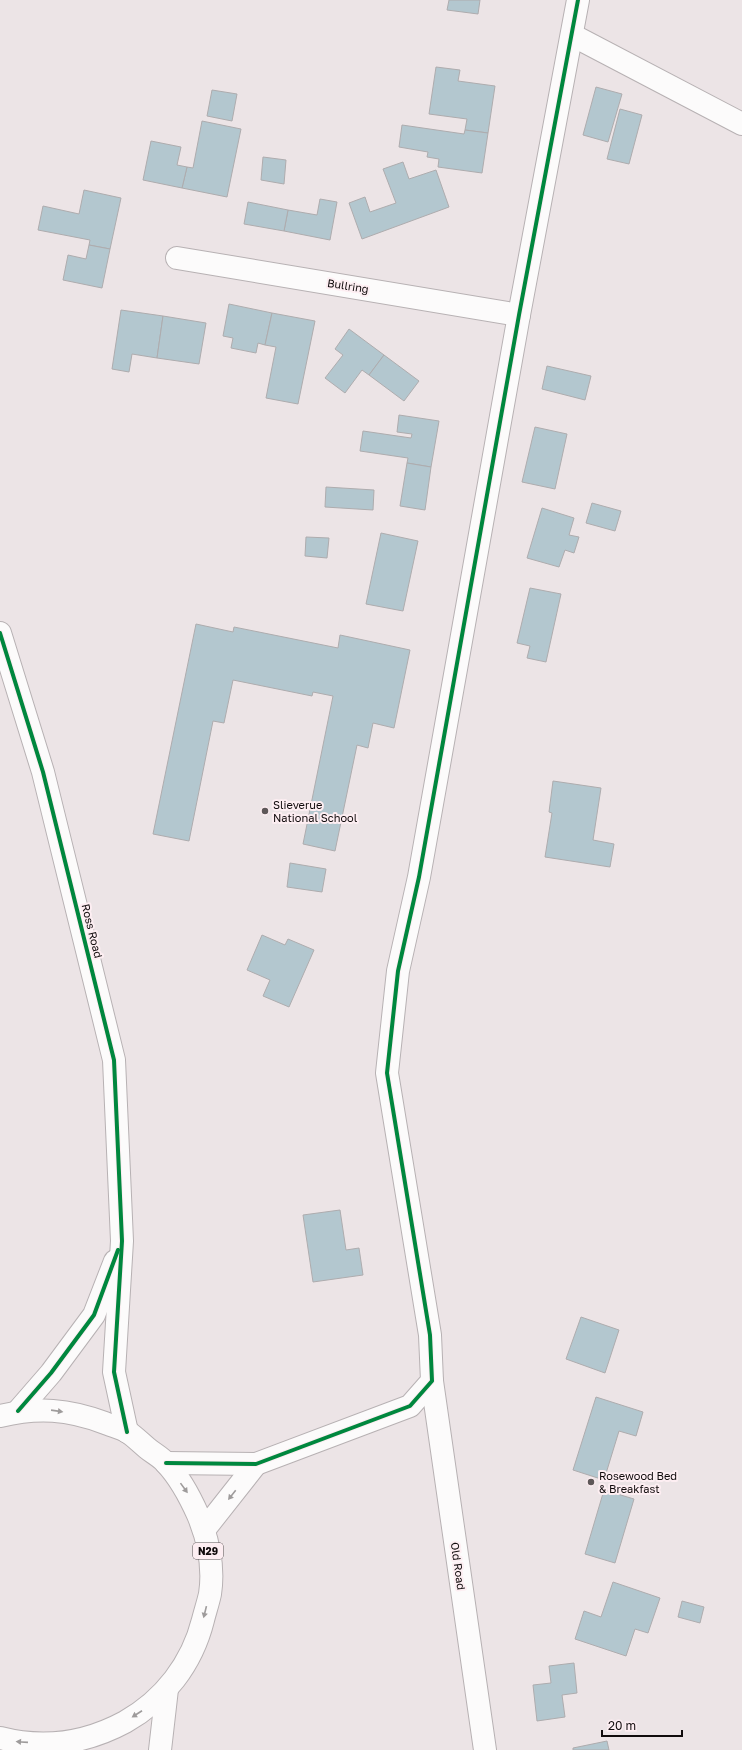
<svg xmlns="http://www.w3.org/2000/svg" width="742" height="1750" viewBox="0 0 742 1750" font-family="'Golos Text',sans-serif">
<rect width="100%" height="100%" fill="#ece4e6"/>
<g fill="#b3c7cf" stroke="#aeacae">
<path d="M 449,0 L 480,0 L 478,14 L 447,10 Z"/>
<path d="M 436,67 L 460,70 L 458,81 L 495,86 L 488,133 L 465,130 L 467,119 L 429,114 Z"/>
<path d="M 596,87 L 622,94 L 608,142 L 583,135 Z"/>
<path d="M 212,90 L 237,94 L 232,121 L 207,116 Z"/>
<path d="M 620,109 L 642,115 L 629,164 L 607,159 Z"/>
<path d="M 202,121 L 241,129 L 227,197 L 182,188 L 187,167 L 193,168 Z"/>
<path d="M 402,125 L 464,134 L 465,130 L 488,133 L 482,173 L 438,167 L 439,159 L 427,157 L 428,152 L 399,147 Z"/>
<path d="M 151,141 L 181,147 L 177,165 L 187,167 L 182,188 L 143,180 Z"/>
<path d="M 263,157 L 286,160 L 284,184 L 261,180 Z"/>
<path d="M 403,162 L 409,179 L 436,170 L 449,207 L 362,239 L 349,203 L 365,197 L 370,212 L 396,203 L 383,169 Z"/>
<path d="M 84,190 L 121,198 L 110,249 L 89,245 L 90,240 L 38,230 L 43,206 L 79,214 Z"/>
<path d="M 320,199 L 337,202 L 330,240 L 284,231 L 288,210 L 317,215 Z"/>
<path d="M 248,202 L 288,210 L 284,231 L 244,224 Z"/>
<path d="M 89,245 L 110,249 L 102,288 L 63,280 L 68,255 L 86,259 Z"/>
<path d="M 229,304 L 272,313 L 265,345 L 258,343 L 256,353 L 231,348 L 233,338 L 223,336 Z"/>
<path d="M 121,310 L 163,316 L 157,358 L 132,354 L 129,372 L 112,369 Z"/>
<path d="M 272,313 L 315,321 L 298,404 L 266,398 L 276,347 L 265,345 Z"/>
<path d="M 163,316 L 206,323 L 199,364 L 157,358 Z"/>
<path d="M 349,329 L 384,355 L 369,375 L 362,370 L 345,393 L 325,378 L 343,355 L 335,349 Z"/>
<path d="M 384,355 L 419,381 L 404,401 L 369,375 Z"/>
<path d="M 547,366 L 591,376 L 585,400 L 542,389 Z"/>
<path d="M 399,415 L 439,421 L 431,467 L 407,463 L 408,458 L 360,451 L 363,431 L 411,438 L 412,434 L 397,432 Z"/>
<path d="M 535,427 L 567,434 L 555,489 L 522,482 Z"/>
<path d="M 407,463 L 431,467 L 425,510 L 400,506 Z"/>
<path d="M 326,487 L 374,490 L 373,510 L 325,507 Z"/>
<path d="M 592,503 L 621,511 L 615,531 L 586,523 Z"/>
<path d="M 542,508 L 574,518 L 569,535 L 579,537 L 574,553 L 565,550 L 559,567 L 527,558 Z"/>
<path d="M 381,533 L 418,541 L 403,611 L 366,604 Z"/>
<path d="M 306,537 L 329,538 L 327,558 L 305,556 Z"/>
<path d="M 530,588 L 561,594 L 546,662 L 527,658 L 530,646 L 517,643 Z"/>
<path d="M 196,624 L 233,632 L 234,627 L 338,648 L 340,635 L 410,650 L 394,728 L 373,723 L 368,748 L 357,745 L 335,851 L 303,844 L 333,696 L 313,692 L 312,696 L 233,680 L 224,723 L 213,721 L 189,841 L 153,834 Z"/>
<path d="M 553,781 L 601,788 L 593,840 L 614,844 L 610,867 L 545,857 L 552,813 L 549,812 Z"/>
<path d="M 290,863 L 326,869 L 322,892 L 287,887 Z"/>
<path d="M 262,935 L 285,945 L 288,939 L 314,950 L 289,1007 L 263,996 L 270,980 L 247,970 Z"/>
<path d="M 340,1210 L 346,1250 L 359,1248 L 363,1275 L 313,1282 L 303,1215 Z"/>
<path d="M 581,1317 L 619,1330 L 605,1373 L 566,1359 Z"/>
<path d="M 596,1397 L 643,1412 L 636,1436 L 619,1431 L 604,1480 L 573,1470 Z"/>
<path d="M 604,1490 L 634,1499 L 615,1563 L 585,1554 Z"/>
<path d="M 613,1582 L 660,1598 L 648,1633 L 635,1629 L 626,1656 L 575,1639 L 584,1611 L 601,1617 Z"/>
<path d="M 682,1601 L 704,1607 L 700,1623 L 678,1617 Z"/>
<path d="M 574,1663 L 577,1693 L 562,1695 L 565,1717 L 537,1721 L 533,1685 L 551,1683 L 549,1666 Z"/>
<path d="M 607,1741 L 609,1750 L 573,1750 L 573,1748 Z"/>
</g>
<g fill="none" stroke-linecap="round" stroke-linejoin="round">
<defs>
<g id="minor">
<path d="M 572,35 L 742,124"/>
<path d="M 177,258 L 519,315"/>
<path d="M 432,1381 L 485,1750"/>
<path d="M 166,1463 L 256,1464 L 410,1406 L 432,1381 L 430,1335 L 387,1073 L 398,971 L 419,877 L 519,315 L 578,0"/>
<path d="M 204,1530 L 256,1464"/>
</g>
<g id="major">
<path d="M 0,633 L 43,772 L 114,1060 L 122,1241 L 114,1372 L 127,1432"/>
<path d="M 18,1411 L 51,1373 L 94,1315 L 115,1261"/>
</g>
<g id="highway">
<path d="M 0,1416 C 38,1407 68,1409 105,1423 C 112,1426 121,1428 128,1432 C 135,1437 141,1443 147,1448 C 153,1453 161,1457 166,1463 C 180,1478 190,1497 198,1515 C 208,1539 214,1568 210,1594 C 208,1603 205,1612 203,1620 C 192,1664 164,1700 125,1722 C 86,1743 43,1749 0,1738"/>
<path d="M 160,1750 L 167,1689"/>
</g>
</defs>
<use href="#minor" stroke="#b7b1b3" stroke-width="24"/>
<use href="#major" stroke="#b7b1b3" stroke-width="24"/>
<use href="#highway" stroke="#b7b1b3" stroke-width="24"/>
<use href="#minor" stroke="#fcfbfb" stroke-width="22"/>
<use href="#major" stroke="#fcfbfb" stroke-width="22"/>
<use href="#highway" stroke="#fcfbfb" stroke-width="22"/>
<defs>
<g id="cycleway">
<path d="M 0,633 L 43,772 L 114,1060 L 122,1241 L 114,1372 L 127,1432"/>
<path d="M 18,1411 L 51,1373 L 94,1315 L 118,1250"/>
<path d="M 166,1463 L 256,1464 L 410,1406 L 432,1381 L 430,1335 L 387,1073 L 398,971 L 419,877 L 519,315 L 578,0"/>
</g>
</defs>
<use href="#cycleway" stroke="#fdeef2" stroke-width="6"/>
<use href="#cycleway" stroke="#00873e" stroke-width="4"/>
</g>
<defs><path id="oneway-solid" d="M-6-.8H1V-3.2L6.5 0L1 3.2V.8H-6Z"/></defs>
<g fill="#9e9b9b">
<use href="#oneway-solid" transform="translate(57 1411) rotate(8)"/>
<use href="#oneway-solid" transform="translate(184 1488) rotate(54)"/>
<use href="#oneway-solid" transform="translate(232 1495) rotate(128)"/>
<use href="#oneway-solid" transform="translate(205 1612) rotate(104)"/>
<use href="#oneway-solid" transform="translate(137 1714) rotate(147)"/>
<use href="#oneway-solid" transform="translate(22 1742) rotate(-176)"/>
</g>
<g fill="#5d5758" stroke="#fdeef2" stroke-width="1.5">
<circle cx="265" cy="811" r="4"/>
<circle cx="591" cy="1482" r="4"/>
</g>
<g text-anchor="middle" stroke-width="4" stroke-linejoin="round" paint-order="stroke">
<rect fill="#fdeef2" stroke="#574f51" stroke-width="1" x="193" y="1543" width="30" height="16" rx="3"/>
<g font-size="10" font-weight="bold" fill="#100b0c">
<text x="208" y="1555">N29</text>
</g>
<g font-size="11" fill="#100b0c" stroke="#fdeef2">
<text transform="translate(348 286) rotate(9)" y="4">Bullring</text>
<text transform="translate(92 931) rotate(76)" y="4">Ross Road</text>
<text transform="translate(458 1566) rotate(82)" y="4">Old Road</text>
</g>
<g font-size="11" fill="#100b0c" stroke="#fdeef2" text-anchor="start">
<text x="273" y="809">Slieverue<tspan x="273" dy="13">National School</tspan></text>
<text x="599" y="1480">Rosewood Bed<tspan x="599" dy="13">&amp; Breakfast</tspan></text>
</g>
</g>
<path d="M602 1730v6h80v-6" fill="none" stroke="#100b0c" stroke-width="2"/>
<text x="608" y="1730" font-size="12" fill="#100b0c" stroke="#fdeef2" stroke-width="3" paint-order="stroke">20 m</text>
</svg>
